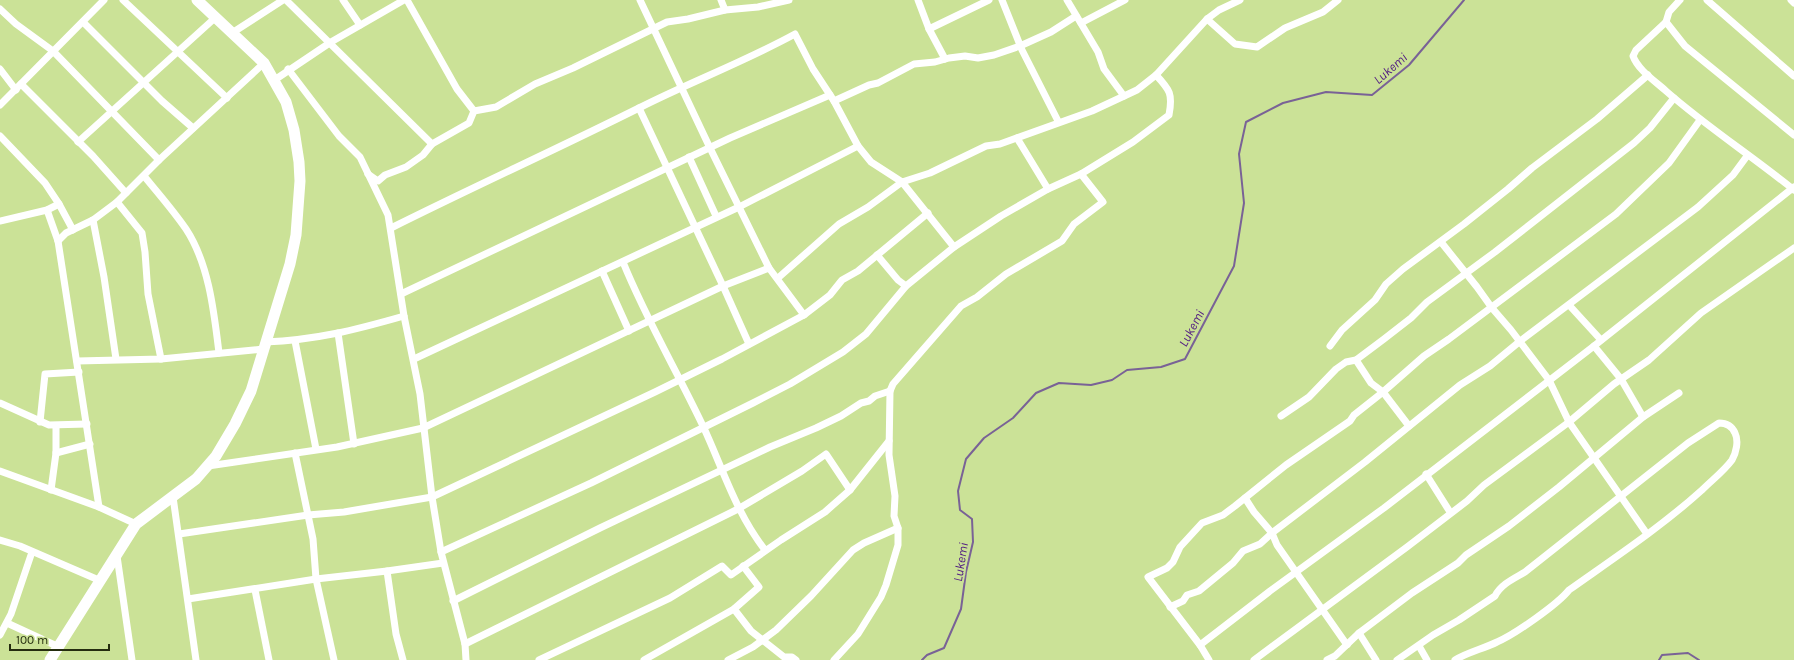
<svg xmlns="http://www.w3.org/2000/svg" width="1794" height="660" viewBox="0 0 1794 660" font-family="Karla,sans-serif">
<rect width="100%" height="100%" fill="#cbe297"/>
<g fill="none" stroke-linecap="round" stroke-linejoin="round">
<g stroke="#796296" stroke-width="2">
<path d="M 922,660 L 927,655 L 944,648 L 961,609 L 966,572 L 973,542 L 972,519 L 960,510 L 958,491 L 966,459 L 984,438 L 1013,418 L 1036,393 L 1059,383 L 1091,385 L 1112,380 L 1127,370 L 1161,367 L 1185,359 L 1234,266 L 1244,203 L 1239,154 L 1246,122 L 1283,103 L 1326,92 L 1372,95 L 1409,65 L 1464,0"/>
<path d="M 1659,660 L 1662,655 L 1688,653 L 1699,660"/>
</g>
<g stroke="#fff" stroke-width="7">
<path d="M 123,0 L 227,98"/>
<path d="M 286,0 L 432,144"/>
<path d="M 343,0 L 360,25"/>
<path d="M 407,0 L 457,89 L 474,111"/>
<path d="M 640,0 L 710,148 L 769,268 L 804,315"/>
<path d="M 721,0 L 725,10"/>
<path d="M 918,0 L 929,29 L 945,59"/>
<path d="M 1002,0 L 1022,50 L 1058,121"/>
<path d="M 1067,0 L 1098,52 L 1104,69 L 1124,96"/>
<path d="M 1680,0 L 1669,12 L 1666,22 L 1636,50 L 1633,56 C 1638,70 1655,81 1666,91 C 1707,127 1752,156 1794,190"/>
<path d="M 1707,0 L 1794,76"/>
<path d="M 1791,0 L 1794,3"/>
<path d="M 0,9 L 16,24 L 53,51 L 159,160"/>
<path d="M 1207,19 L 1235,44 L 1257,47 L 1285,28 L 1323,12 L 1338,0"/>
<path d="M 83,22 L 162,101 L 193,128"/>
<path d="M 1666,22 L 1685,46 L 1794,135"/>
<path d="M 1081,23 L 1125,0"/>
<path d="M 929,29 L 989,0"/>
<path d="M 232,33 L 283,0"/>
<path d="M 0,69 L 16,90"/>
<path d="M 288,69 L 339,136 L 360,157 L 388,215 L 404,316 L 420,394 L 432,497 L 441,552 L 465,644 L 466,660"/>
<path d="M 273,81 L 331,42 L 404,0"/>
<path d="M 21,84 L 93,156 L 126,193"/>
<path d="M 834,101 L 869,85 L 878,83 L 914,64 L 935,62 L 949,58 L 965,56 L 978,58 L 994,55 L 1020,46 L 1051,32 L 1076,16"/>
<path d="M 0,105 L 104,0"/>
<path d="M 639,108 L 723,286 L 749,344"/>
<path d="M 0,136 L 45,183 L 59,204 L 73,230"/>
<path d="M 1017,138 L 1048,189"/>
<path d="M 78,142 L 216,17"/>
<path d="M 689,157 L 716,216"/>
<path d="M 368,174 L 378,181 L 385,175 L 406,167 L 423,155 L 432,144 L 469,123 L 474,111 L 496,107 L 535,84 L 573,68 L 667,22 L 688,19 L 725,10 L 758,7 L 789,0"/>
<path d="M 144,176 C 158,193 173,210 186,229 C 209,264 214,312 219,353"/>
<path d="M 117,202 L 142,233 L 145,252 L 148,294 L 161,359"/>
<path d="M 47,210 L 58,241 L 99,507"/>
<path d="M 93,220 L 104,277 L 116,359"/>
<path d="M 0,221 L 47,210 L 59,204"/>
<path d="M 391,228 C 473,187 557,149 639,108 C 690,82 744,62 795,34 L 813,69 L 834,101 L 858,146 L 871,162 L 902,182 L 954,247"/>
<path d="M 58,241 L 66,233 L 93,220 L 117,202 L 159,160 L 264,63"/>
<path d="M 1441,242 L 1477,287 L 1492,308 L 1511,330 L 1549,380 L 1569,422 L 1647,534"/>
<path d="M 877,255 L 898,280 L 906,286"/>
<path d="M 623,262 C 646,319 677,371 703,426 C 723,469 736,513 765,550"/>
<path d="M 602,271 L 629,331"/>
<path d="M 778,278 L 839,224 L 868,207 L 902,182 L 930,173 L 986,146 L 1000,144 L 1092,111 L 1137,90 L 1156,75 L 1207,19 L 1219,10 L 1240,0"/>
<path d="M 401,294 L 730,138 L 830,95"/>
<path d="M 1569,305 L 1601,340"/>
<path d="M 338,333 L 354,444"/>
<path d="M 295,341 L 316,449"/>
<path d="M 265,342 C 316,340 355,330 404,316"/>
<path d="M 1330,346 L 1342,330 L 1375,300 L 1386,284 L 1403,269 L 1464,224 L 1508,189 L 1532,168 L 1597,119 L 1648,75"/>
<path d="M 1594,346 L 1621,379 L 1643,417"/>
<path d="M 414,359 L 739,207 L 858,146"/>
<path d="M 1356,360 L 1371,383 L 1383,392 L 1409,426"/>
<path d="M 77,361 L 161,359 L 264,349"/>
<path d="M 0,403 L 49,425 L 87,424"/>
<path d="M 1281,416 L 1309,397 L 1336,369 L 1346,362 L 1356,360 L 1384,339 L 1411,318 L 1427,302 L 1495,252 L 1634,143 L 1650,128 L 1674,98"/>
<path d="M 40,422 L 45,374 L 79,372"/>
<path d="M 56,453 L 90,444"/>
<path d="M 295,453 L 313,539 L 316,579 L 334,660"/>
<path d="M 208,466 L 337,447 L 423,428 L 723,286 L 769,268"/>
<path d="M 0,471 L 99,507 L 136,524"/>
<path d="M 1426,474 L 1450,512"/>
<path d="M 51,490 L 56,453 L 56,426"/>
<path d="M 173,497 L 196,660"/>
<path d="M 1245,498 L 1254,512 L 1272,533 L 1277,545 L 1347,645"/>
<path d="M 179,534 L 308,515 L 344,512 L 432,497 L 655,392 L 722,359 L 804,315 L 830,295 L 842,280 L 858,271 L 928,213"/>
<path d="M 0,540 L 20,546 L 101,581"/>
<path d="M 441,552 L 591,483 L 753,403 L 790,384 L 843,352 L 866,334 L 906,286 L 954,247 L 1001,216 L 1048,189 L 1081,174 L 1133,142 L 1169,115 C 1173,94 1170,90 1156,75"/>
<path d="M 117,556 L 132,660"/>
<path d="M 387,571 L 396,634 L 403,660"/>
<path d="M 255,590 L 269,660"/>
<path d="M 188,599 L 316,579 L 387,571 L 443,563"/>
<path d="M 453,601 L 600,528 L 770,447 L 816,428 L 841,416 L 861,403 L 869,401 L 875,396 L 890,391"/>
<path d="M 1170,607 L 1183,601 L 1187,595 L 1199,591 L 1233,563 L 1243,551 L 1260,544 L 1272,533 L 1365,462 L 1460,385 L 1490,366 L 1519,342 L 1698,207 L 1733,175 L 1747,156"/>
<path d="M 734,609 L 751,631 L 784,657 L 792,657 L 796,660"/>
<path d="M 7,623 L 59,647"/>
<path d="M 1359,633 L 1376,660"/>
<path d="M 0,635 L 11,614 L 32,552"/>
<path d="M 465,644 L 738,509 L 802,471 L 826,454 L 850,490"/>
<path d="M 1200,645 L 1270,591 L 1384,508 L 1594,346 L 1794,187"/>
<path d="M 1419,646 L 1427,660"/>
<path d="M 539,660 L 670,598 L 722,566 L 731,575 L 781,540 L 825,512 L 850,490 L 889,441"/>
<path d="M 644,660 L 734,609 L 759,587 L 743,566"/>
<path d="M 728,660 L 753,647 L 776,630 L 811,596 L 853,550 L 864,543 L 898,528"/>
<path d="M 834,660 L 858,634 L 881,597 L 886,585 L 898,545 L 898,528 L 894,516 L 895,496 L 889,455 L 890,391 L 893,384 L 961,306 L 977,297 L 1006,274 L 1062,241 L 1074,224 L 1103,202 L 1081,174"/>
<path d="M 1209,660 L 1200,645 L 1148,577 L 1167,568 L 1173,562 L 1180,547 L 1202,523 L 1223,515 L 1235,506 L 1286,465 L 1350,421 L 1354,415 L 1383,392 L 1424,356 L 1449,339 L 1616,214 L 1669,163 L 1700,120"/>
<path d="M 1254,660 L 1407,547 L 1467,501 L 1484,485 L 1569,422 L 1614,384 L 1649,360 L 1701,313 L 1794,248"/>
<path d="M 1327,660 L 1335,656 L 1359,633 L 1412,593 L 1458,563 L 1466,555 L 1509,526 L 1559,487 L 1643,417 L 1679,393"/>
<path d="M 1397,660 L 1433,635 L 1459,620 L 1495,596 C 1501,584 1515,578 1525,572 L 1688,443 L 1719,423 C 1726,423 1732,426 1735,433 C 1739,441 1736,453 1732,460 C 1724,471 1712,480 1702,490 C 1661,527 1614,558 1569,590 C 1558,604 1514,635 1497,642 C 1483,649 1468,652 1455,660"/>
</g>
<path stroke="#fff" stroke-width="11" d="M 50,660 L 136,524 L 196,479 L 216,456 L 235,424 L 251,391 L 290,264 L 296,235 L 300,181 L 299,162 L 294,130 L 286,102 L 264,63 L 197,0"/>
</g>
<g text-anchor="middle" stroke-width="4" stroke-linejoin="round" paint-order="stroke">
<g font-size="13" font-style="italic" fill="#4f1981" stroke="#cbe297">
<text transform="translate(1390 68) rotate(-41)" y="5">Lukemi</text>
<text transform="translate(1191 328) rotate(-62)" y="5">Lukemi</text>
<text transform="translate(960 562) rotate(-81)" y="5">Lukemi</text>
</g>
</g>
<path d="M10 644v6h99v-6" fill="none" stroke="#252d0f" stroke-width="2"/>
<text x="16" y="644" font-size="12" fill="#252d0f" stroke="#cbe297" stroke-width="3" paint-order="stroke">100 m</text>
</svg>
